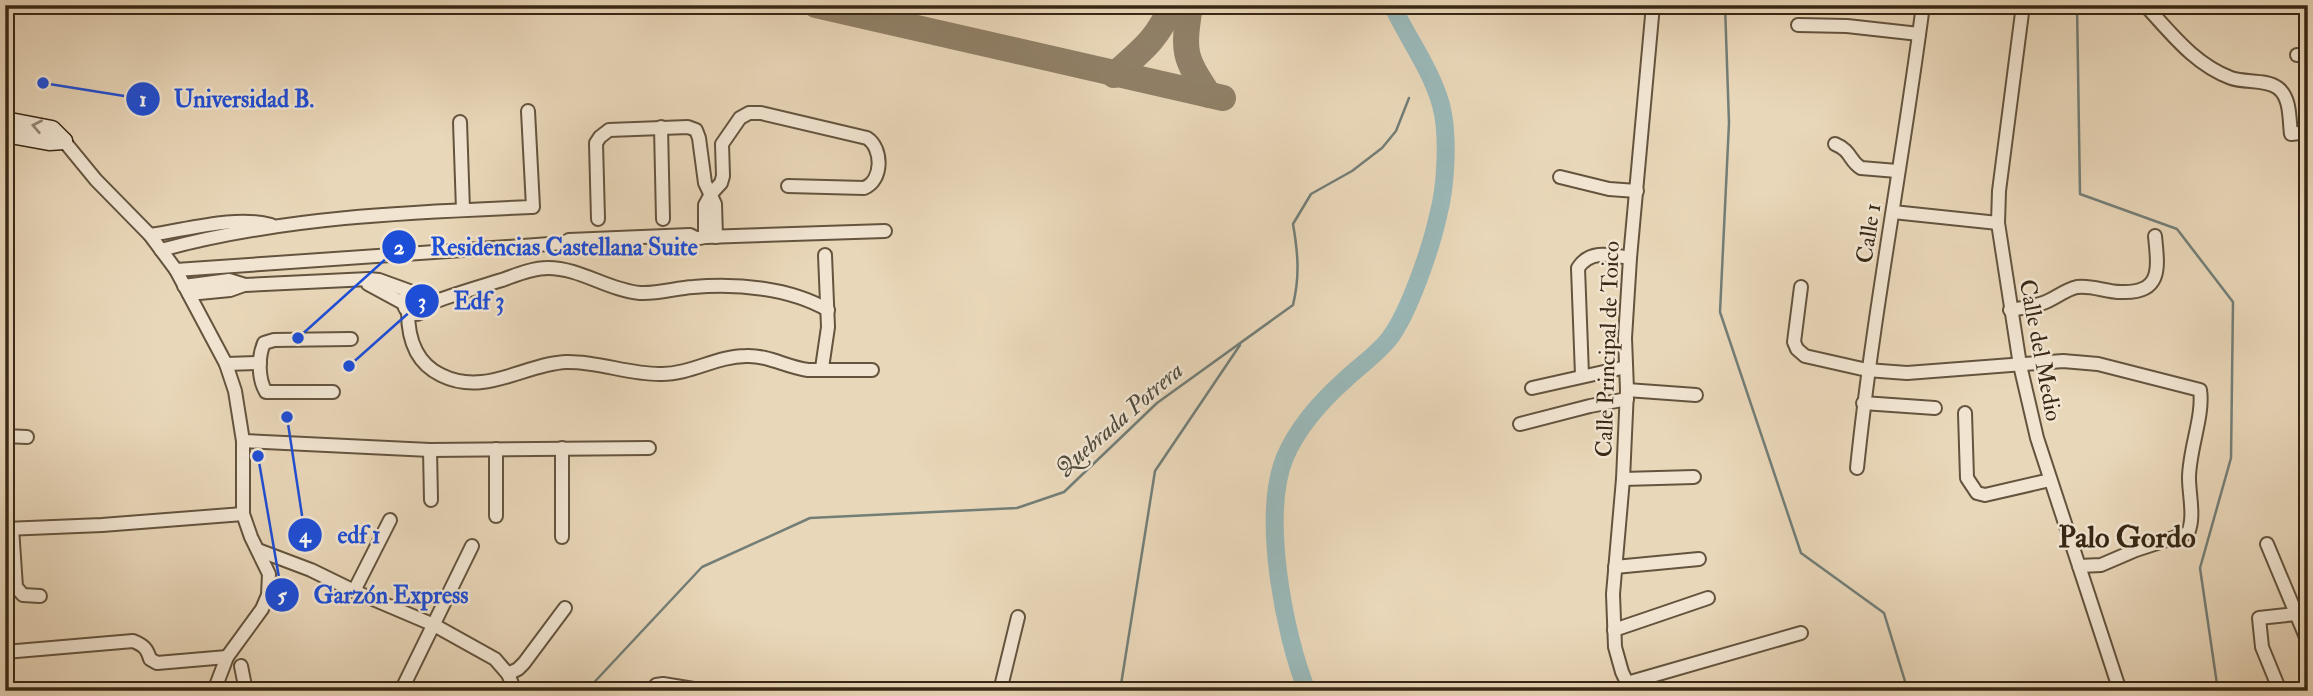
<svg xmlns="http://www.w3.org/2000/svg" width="2313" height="696" viewBox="0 0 2313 696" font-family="'IM FELL Double Pica',serif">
<rect width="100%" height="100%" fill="#e9d7b9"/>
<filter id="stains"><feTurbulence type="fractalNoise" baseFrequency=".00286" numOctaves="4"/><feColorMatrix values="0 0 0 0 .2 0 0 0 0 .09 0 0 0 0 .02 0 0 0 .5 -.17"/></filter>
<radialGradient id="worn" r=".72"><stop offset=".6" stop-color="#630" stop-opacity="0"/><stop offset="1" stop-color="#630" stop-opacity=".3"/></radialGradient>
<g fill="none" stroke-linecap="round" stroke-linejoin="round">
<g stroke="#737e77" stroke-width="2.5">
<path d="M 1725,5 L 1729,123 L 1720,312 L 1801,553 L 1884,613 L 1908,691"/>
<path d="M 2077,5 L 2080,194 L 2177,229 L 2233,302 L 2231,458 L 2200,568 L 2218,691"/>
<path d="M 586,691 L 702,567 L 810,518 L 1017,508 L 1064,492 L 1157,403 L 1293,305 C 1300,276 1298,253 1293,224 L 1311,194 L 1352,171 L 1382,148 L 1396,131 L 1409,98"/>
<path d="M 1120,691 L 1155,471 L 1240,345"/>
</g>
<path stroke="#9ab8b8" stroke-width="18" d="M 1307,691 C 1284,634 1261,515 1285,457 C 1298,427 1322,400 1347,378 C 1361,365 1377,354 1389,339 C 1409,313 1431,248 1438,216 C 1446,187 1449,134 1441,105 C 1431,69 1408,39 1392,5"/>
<g stroke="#908067" stroke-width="26">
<path d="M 816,5 L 1223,98"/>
<path d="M 1190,5 C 1183,52 1183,56 1209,95"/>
<path d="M 1114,75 C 1142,50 1157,40 1172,5"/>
</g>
<defs>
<g id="street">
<path d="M 2023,5 L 1999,191 L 1998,223 L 2020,365 L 2037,438 L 2120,691"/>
<path d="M 2145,5 C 2171,33 2194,64 2231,78 C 2245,83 2266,79 2278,88 C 2291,98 2289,119 2291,134 L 2308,132"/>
<path d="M 1798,25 L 1847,26 L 1919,34"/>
<path d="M 2297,55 L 2308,55"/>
<path d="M 460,122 L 463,210"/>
<path d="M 661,127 L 663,219"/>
<path d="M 64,141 L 96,180 L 150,235 L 176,270 L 226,364 L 235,391 L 243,441 L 243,514 L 251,537 L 269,574 L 268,595 L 262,609 L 227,657 L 214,691"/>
<path d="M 1835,144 C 1852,151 1849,161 1861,168 L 1897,171"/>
<path d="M 1560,177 L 1609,189 L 1637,191"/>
<path d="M 710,195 L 721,183 L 723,176 L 722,144 L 740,118 L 749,113 L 761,113 L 867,138 C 883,148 883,181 864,188 L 788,186"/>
<path d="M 1893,212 L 1998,223"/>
<path d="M 598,219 L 596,143 L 600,137 L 609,130 L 688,127 L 696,130 L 699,138 L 705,183 L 715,204 L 716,237"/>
<path d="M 150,235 C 186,230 236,215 271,225"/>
<path d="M 705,237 L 705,205 L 710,196"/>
<path d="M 689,240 L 705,237 L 885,231"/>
<path d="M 161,250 C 281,217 409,212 533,207 L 528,111"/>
<path d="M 176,270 L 564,243 L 569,240 L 690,235 L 696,238"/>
<path d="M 368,284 L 403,303"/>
<path d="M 184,286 L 229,280 L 245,285 L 369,279 L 379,280 L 412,292"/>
<path d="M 1801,287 L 1794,342 L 1797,349 L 1805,356 L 1867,370 L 1907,373 L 2063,361 L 2098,364 L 2200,390 C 2204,415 2189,450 2189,478 C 2189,495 2195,517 2188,533 L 2136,550 L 2101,565 L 2079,566"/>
<circle cx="415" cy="303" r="11"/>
<path d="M 189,294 L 230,290 L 244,285"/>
<path d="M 426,305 C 451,295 476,288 502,280 C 516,275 532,268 548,268 C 580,268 608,290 640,293 C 658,294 676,288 693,287 C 737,283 790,288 828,310"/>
<path d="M 2010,310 C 2021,308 2032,307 2043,303 C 2055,299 2064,290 2077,287 C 2092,285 2106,292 2121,292 C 2163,294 2158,267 2155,236"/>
<path d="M 408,312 C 408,338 416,363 441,375 C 485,397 524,364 566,362 C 598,361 630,375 662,374 C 691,374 717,356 746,356 C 768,355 786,367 808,370 L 872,370"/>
<path d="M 226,364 L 260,363"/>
<path d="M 822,368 L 828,327 L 825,255"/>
<path d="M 1582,375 L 1578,268 C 1590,249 1611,255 1630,258"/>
<path d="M 1532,388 L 1626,367"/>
<path d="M 1627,390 L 1696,395"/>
<path d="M 333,392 L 266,392 C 258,379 258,357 264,343 L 274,340 L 351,339"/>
<path d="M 1863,403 L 1935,408"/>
<path d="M 1965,413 L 1967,478 L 1977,493 L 1985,495 L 2050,480"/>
<path d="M 1520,424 L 1590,406 L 1627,399"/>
<path d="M 5,436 L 27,437"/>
<path d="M 243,441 L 430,450 L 649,448"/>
<path d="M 562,448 L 562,537"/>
<path d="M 496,449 L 496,516"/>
<path d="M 430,450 L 431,500"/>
<path d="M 1857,468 C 1873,313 1903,160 1923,5"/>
<path d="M 1623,479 L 1694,477"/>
<path d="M 12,528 L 16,587 L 23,595 L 40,596"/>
<path d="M 5,529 L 102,525 L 243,514"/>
<path d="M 2267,544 L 2308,642"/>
<path d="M 258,550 L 311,570 L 354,591 L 434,625 L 495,659 L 508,674 L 515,691"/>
<path d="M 1615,567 L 1699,559"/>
<path d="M 354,591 L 390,520"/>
<path d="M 1614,630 L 1708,598"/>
<path d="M 5,652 L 133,641 C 143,645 147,648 150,659 L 157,663 L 227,657"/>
<path d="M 241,666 L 246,691"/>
<path d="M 508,674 L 518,669 L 524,663 L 565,608"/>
<path d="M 1627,683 L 1801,633"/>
<path d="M 401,691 L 472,546"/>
<path d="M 651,691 L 656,685 L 663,684 L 706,691"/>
<path d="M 1000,691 L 1018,617"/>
<path d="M 1631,691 L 1622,672 L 1615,647 L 1613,594 L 1623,479 L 1627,390 L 1625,338 L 1630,258 L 1653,5"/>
<path d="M 2280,691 L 2262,647 L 2259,618 L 2296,614"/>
</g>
<g id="secondary">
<path d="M 5,120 L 52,129 L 64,141"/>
<path d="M 5,134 L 49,142 L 64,141"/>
</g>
</defs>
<use href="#street" stroke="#64543e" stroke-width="16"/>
<use href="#secondary" stroke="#382815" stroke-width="19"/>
<use href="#street" stroke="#f1e5d2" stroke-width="12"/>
<use href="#secondary" stroke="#f1e5d2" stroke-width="16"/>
</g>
<defs><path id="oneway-chevron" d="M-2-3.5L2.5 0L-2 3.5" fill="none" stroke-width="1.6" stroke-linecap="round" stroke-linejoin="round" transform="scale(1.75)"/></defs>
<use stroke="#948674" href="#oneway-chevron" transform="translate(37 126) rotate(-169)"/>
<g text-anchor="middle" stroke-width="5" stroke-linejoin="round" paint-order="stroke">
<g font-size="23" fill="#382815" stroke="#f1e5d2">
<text transform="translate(1868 233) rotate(-81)" y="8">Calle 1</text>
<text transform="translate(1607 349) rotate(-88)" y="8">Calle Principal de Toico</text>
<text transform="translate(2041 350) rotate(79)" y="8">Calle del Medio</text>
</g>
<g font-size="24" font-style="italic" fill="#504c3e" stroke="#f1e5d2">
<text transform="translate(1119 419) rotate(-41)" y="8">Quebrada Potrera</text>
</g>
<g font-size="30" font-weight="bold" fill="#382815" stroke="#f1e5d2">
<text x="2127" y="547">Palo Gordo</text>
</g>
</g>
<path fill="none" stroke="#1d4ed8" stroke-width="2.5" d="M43 83L143 99M298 338L399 247M349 366L422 301M287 417L305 535M258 456L282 595"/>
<g fill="#1d4ed8" stroke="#f1e5d2" stroke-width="2.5">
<circle cx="43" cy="83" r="7"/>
<circle cx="298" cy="338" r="7"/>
<circle cx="349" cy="366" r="7"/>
<circle cx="287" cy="417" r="7"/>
<circle cx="258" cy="456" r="7"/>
<circle cx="143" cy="99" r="18"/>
<circle cx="399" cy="247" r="18"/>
<circle cx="422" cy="301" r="18"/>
<circle cx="305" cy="535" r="18"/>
<circle cx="282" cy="595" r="18"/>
</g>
<g font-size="21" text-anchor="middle" font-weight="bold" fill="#fff">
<text x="143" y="106">1</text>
<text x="399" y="254">2</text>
<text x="422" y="308">3</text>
<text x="305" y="542">4</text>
<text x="282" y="602">5</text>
</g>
<g font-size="24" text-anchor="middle" font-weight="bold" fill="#1d4ed8" stroke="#f1e5d2" stroke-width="5" stroke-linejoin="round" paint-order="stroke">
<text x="244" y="107">Universidad B.</text>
<text x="564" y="255">Residencias Castellana Suite</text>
<text x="479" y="309">Edf 3</text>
<text x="359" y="543">edf 1</text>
<text x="391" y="603">Garzón Express</text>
</g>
<rect width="2313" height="696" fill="none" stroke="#e9d7b9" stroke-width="28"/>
<rect x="7" y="7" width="2299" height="682" fill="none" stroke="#382815" stroke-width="3.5"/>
<rect x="14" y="14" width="2285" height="668" fill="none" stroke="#382815" stroke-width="2"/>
<rect width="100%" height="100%" filter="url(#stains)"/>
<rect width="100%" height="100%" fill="url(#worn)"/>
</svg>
